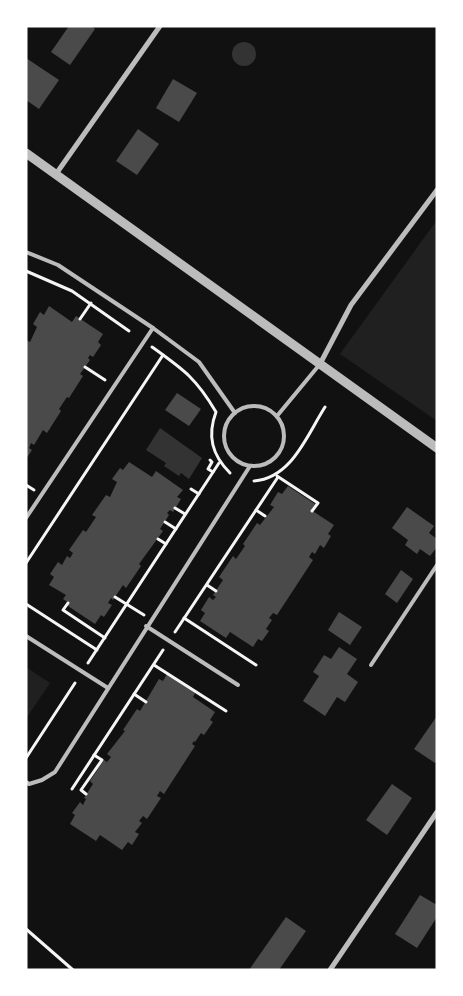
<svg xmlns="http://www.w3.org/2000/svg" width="463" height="996" viewBox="0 0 463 996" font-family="'Sofia Sans Condensed',sans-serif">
<rect width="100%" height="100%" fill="#111"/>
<g fill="#202020">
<path d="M 437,220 L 437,421 L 340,354 Z"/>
<path d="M 26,667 L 50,683 L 27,717 L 26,716 Z"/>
</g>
<g fill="#333">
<circle cx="244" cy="54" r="12"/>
<path d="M 160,428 L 202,458 L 189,479 L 181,473 L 179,476 L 164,466 L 166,463 L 146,450 Z"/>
</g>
<g fill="#4a4a4a">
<path d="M 69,26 L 91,26 L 95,29 L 70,65 L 51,52 Z"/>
<path d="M 26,58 L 59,80 L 39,109 L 26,100 Z"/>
<path d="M 173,79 L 197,93 L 179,122 L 156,108 Z"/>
<path d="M 138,129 L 159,144 L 137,175 L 116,161 Z"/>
<path d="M 49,306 L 72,322 L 76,316 L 103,334 L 98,342 L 101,345 L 93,357 L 90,355 L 88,358 L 90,360 L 80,374 L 83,376 L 69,398 L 67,397 L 59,409 L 61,411 L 47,433 L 43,430 L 34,445 L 31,443 L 29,448 L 32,450 L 26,459 L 26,340 L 30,342 L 37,327 L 33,324 L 40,312 L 44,315 Z"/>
<path d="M 177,393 L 201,409 L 189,426 L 165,410 Z"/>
<path d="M 129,462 L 152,477 L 156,471 L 183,490 L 177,497 L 181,499 L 173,512 L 170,510 L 167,513 L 169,515 L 160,529 L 163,531 L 139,564 L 141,566 L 126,588 L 123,585 L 113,600 L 111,598 L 108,603 L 112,605 L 104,617 L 101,615 L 95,624 L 68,606 L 69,603 L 63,599 L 66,595 L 49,585 L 54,577 L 50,574 L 58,562 L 62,565 L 67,556 L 70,558 L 73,553 L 69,550 L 83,530 L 86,532 L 96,517 L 92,515 L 106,495 L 110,497 L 117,482 L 112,479 L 120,468 L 123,470 Z"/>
<path d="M 288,486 L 315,504 L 311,510 L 334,525 L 328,534 L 331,536 L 324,548 L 320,545 L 315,554 L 312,552 L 309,557 L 313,560 L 277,615 L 273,613 L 269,618 L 272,620 L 266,629 L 269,631 L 262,641 L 258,639 L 253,647 L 230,632 L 226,638 L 200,621 L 205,613 L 201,610 L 209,597 L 213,600 L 216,597 L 213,595 L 223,580 L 219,577 L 233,556 L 236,559 L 245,546 L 243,544 L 257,523 L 260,525 L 274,507 L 270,505 L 278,492 L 282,494 Z"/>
<path d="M 407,507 L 434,526 L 429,533 L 437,539 L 437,547 L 430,556 L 420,549 L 417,554 L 405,545 L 408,540 L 392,528 Z"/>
<path d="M 401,570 L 413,579 L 397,603 L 385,594 Z"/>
<path d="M 339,612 L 362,627 L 350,645 L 328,630 Z"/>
<path d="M 339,647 L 357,659 L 347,674 L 358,682 L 345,702 L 337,697 L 325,716 L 303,701 L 319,676 L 313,672 L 324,655 L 331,659 Z"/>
<path d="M 167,674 L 195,693 L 193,697 L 215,712 L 210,720 L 213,722 L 204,735 L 201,733 L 195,742 L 194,741 L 192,744 L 195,746 L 164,794 L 160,791 L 157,796 L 161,798 L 147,819 L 143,816 L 139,821 L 142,823 L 135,832 L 139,834 L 132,845 L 128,842 L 122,850 L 100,835 L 96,841 L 70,824 L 75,815 L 72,813 L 80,802 L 83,805 L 86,799 L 84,798 L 93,784 L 90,781 L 104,760 L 107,762 L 111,757 L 107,754 L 125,731 L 123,730 L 137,709 L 140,711 L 159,679 L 163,681 Z"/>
<path d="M 437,716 L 437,760 L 435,763 L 414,749 Z"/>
<path d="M 392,784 L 412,798 L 387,835 L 366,820 Z"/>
<path d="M 420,895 L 437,905 L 437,917 L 417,948 L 395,934 Z"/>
<path d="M 286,917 L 306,931 L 279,970 L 249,970 Z"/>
</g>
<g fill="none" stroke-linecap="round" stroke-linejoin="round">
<g stroke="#f5f5f5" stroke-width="3">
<path d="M 26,271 L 72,291 L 129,331"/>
<path d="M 80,319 L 91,303"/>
<path d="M 152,347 C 184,370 196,378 216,412 C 207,436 212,455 230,473"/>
<path d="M 85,367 L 105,380"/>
<path d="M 210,460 L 212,462 L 208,469 L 213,472"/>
<path d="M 277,476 L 318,503 L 312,511"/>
<path d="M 254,481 C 292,478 307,435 325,407"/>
<path d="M 26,485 L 34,490"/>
<path d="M 191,489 L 199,494"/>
<path d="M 175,508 L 185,514"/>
<path d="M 256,510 L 265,516"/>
<path d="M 165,522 L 176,529"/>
<path d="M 158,539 L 166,544"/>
<path d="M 26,563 L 163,355"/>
<path d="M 207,585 L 216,591"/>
<path d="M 115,597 L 144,615"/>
<path d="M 68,603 L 63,610 L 105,638"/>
<path d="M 26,604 L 97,650"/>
<path d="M 184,618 L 256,665"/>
<path d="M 175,632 L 278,477"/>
<path d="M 88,663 L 219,463"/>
<path d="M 154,665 L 226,711"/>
<path d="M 134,694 L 146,702"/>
<path d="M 26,758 L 75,683"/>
<path d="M 72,789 L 163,650"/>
<path d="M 86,794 L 81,790 L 102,760 L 94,755"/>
<path d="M 26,929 L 73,970"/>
</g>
<g stroke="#bcbcbc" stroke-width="4">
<path d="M 26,252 L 58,265 L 153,328 L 199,362 L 235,413"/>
<circle cx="254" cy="436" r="30"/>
<path d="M 277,416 L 320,364"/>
<path d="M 26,518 L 153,328"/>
<path d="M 146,626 L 238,685"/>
<path d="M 26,636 L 108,688"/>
<path d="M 371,665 L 437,565"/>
<path d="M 26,782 L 29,784 L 42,780 L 55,772 L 250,466"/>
</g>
<g stroke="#bcbcbc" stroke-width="5">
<path d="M 56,174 L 160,26"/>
<path d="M 320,364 L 351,305 L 437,190"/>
<path d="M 330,970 L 437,812"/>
</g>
<path stroke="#bcbcbc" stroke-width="9" d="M 26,153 L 437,448"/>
</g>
<rect width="463" height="996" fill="none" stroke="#ffffff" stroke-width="55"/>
</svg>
